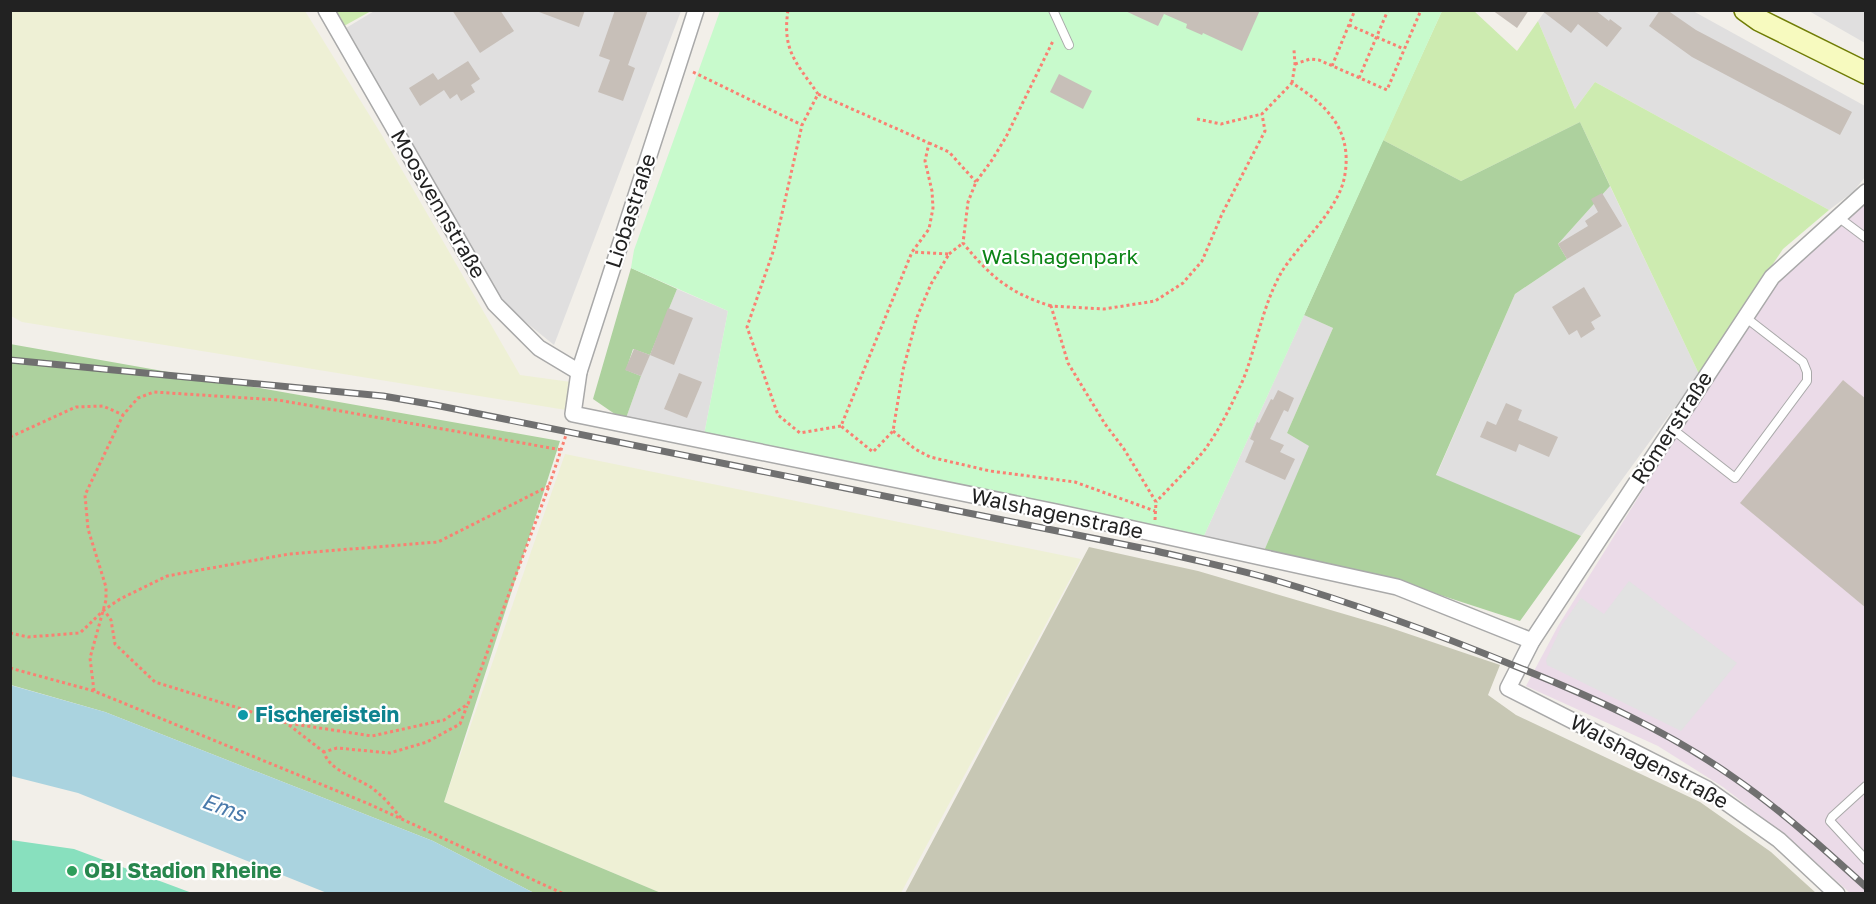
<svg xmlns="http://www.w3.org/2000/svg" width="1876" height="904" viewBox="0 0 1876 904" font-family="'Golos Text',sans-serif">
<rect width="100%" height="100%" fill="#f2efe9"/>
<g fill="#e0dfdf">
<path d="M 376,10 L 681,11 L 554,345 L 501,302 L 346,28 Z"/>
<path d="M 1545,11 L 1693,11 L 1865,106 L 1865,177 L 1853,192 L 1829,210 L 1595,82 L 1575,109 L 1538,21 Z"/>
<path d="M 1809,11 L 1865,11 L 1865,43 Z"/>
<path d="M 1610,186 L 1699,374 L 1581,536 L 1436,476 L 1515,294 L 1567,259 L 1558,244 Z"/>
<path d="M 677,289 L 728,311 L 704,435 L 625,421 L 641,376 L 625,370 L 634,349 L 650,355 Z"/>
<path d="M 1304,315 L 1333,328 L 1287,433 L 1310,446 L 1264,551 L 1203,538 Z"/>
</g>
<path fill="#ebdbe8" d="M 1865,198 L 1865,893 L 1850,893 L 1785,835 L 1723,787 L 1658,746 L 1526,686 L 1558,626 L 1775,278 Z"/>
<path fill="#c7c7b4" d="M 1089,547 L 1198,571 L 1385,626 L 1500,665 L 1488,695 L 1516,715 L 1700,802 L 1771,852 L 1816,893 L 905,893 Z"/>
<g fill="#eef0d5">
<path d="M 10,11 L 305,11 L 383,137 L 520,375 L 571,382 L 566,410 L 22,322 L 11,316 Z"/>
<path d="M 565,454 L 1081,559 L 901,893 L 661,893 L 444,802 Z"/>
</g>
<g fill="#cdebb0">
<path d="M 336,11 L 371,11 L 344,26 Z"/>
<path d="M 1442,11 L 1474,11 L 1517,51 L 1538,21 L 1575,109 L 1595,82 L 1829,210 L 1783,249 L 1699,374 L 1580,122 L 1461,181 L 1383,140 Z"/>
</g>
<g fill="#add19e">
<path d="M 1580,122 L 1610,186 L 1558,244 L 1567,259 L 1515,294 L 1436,475 L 1581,536 L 1520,621 L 1397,581 L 1264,551 L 1309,446 L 1287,433 L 1333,328 L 1304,315 L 1383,140 L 1461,181 Z"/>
<path d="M 631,268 L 677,289 L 650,355 L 633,349 L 626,370 L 641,376 L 625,421 L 593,399 Z"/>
<path d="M 10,344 L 560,441 L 444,802 L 661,893 L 534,893 L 433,841 L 105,712 L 11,685 Z"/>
</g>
<path fill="#c8facc" d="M 720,11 L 1442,11 L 1203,538 L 704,435 L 728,311 L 631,268 L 634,250 Z"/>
<path fill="#88e0be" d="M 11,840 L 74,849 L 192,893 L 11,893 Z"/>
<path fill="#e2e2e2" d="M 1629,581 L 1737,663 L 1681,731 L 1547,665 L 1546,660 L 1562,625 L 1581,598 L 1604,614 Z"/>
<path fill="#aad3df" d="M 10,685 L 105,712 L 433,841 L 534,893 L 327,893 L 78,793 L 11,776 Z"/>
<g fill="#c7bfb8">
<path d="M 452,10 L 500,10 L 514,31 L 480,53 Z"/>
<path d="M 539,10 L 585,10 L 579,27 L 539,12 Z"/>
<path d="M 615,10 L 648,10 L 628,65 L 635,68 L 623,101 L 598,92 L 610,60 L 599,56 Z"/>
<path d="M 1123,10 L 1260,10 L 1242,51 L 1203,33 L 1202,35 L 1186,28 L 1187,24 L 1164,14 L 1158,26 Z"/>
<path d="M 1492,10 L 1529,10 L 1517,28 Z"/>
<path d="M 1541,10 L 1595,10 L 1609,21 L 1610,19 L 1622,28 L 1607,47 L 1578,24 L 1571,33 Z"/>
<path d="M 1660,10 L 1667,10 L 1696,30 L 1852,112 L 1840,135 L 1692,57 L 1649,26 Z"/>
<path d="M 468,61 L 480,79 L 471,85 L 475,92 L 461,101 L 457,94 L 450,99 L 444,90 L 420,106 L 409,88 L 433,73 L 438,80 Z"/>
<path d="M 1059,74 L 1092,91 L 1083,109 L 1050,92 Z"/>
<path d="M 1602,193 L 1622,226 L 1567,259 L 1558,244 L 1588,226 L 1585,221 L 1598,212 L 1591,199 Z"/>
<path d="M 1584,287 L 1601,316 L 1591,322 L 1595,329 L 1581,338 L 1577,330 L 1569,335 L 1552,307 Z"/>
<path d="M 668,308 L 693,318 L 674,365 L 650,355 L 641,376 L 625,370 L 634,349 L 650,355 Z"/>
<path d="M 679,373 L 702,382 L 687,418 L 664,409 Z"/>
<path d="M 1843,380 L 1866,399 L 1866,608 L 1740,503 Z"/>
<path d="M 1278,390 L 1294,398 L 1288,412 L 1284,410 L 1270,439 L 1284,445 L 1280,452 L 1295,459 L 1285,480 L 1245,462 L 1254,441 L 1250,439 L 1257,422 L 1259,423 L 1271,399 L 1273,400 Z"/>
<path d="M 1506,403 L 1522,410 L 1518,420 L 1558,437 L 1549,457 L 1519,444 L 1516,452 L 1480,437 L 1487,421 L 1496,425 Z"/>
</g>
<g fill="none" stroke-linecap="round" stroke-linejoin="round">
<defs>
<g id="lane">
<path d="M 1053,10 L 1069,45"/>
<path d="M 1838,217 L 1866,238"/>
<path d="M 1671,428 L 1735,478 L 1807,381 L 1807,372 L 1803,362 L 1745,317"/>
<path d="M 1866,786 L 1832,817 L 1830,821 L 1866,860"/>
</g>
<g id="street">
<path d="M 326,10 L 495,304 L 539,348 L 579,372"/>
<path d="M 696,10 L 579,372 L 573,414 L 1056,512 L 1397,587 L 1532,641"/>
<path d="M 1837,894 L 1779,840 L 1707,789 L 1508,688 L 1532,641 L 1772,277 L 1866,192"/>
</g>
<path id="secondary" d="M 1745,10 L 1759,20 L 1866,73"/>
</defs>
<use href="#lane" stroke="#a9a9a9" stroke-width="10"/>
<use href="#street" stroke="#a9a9a9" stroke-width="18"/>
<use href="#secondary" stroke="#707d05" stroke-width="24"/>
<g stroke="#fa8072" stroke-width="3" stroke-dasharray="3 3" stroke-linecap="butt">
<path d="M 788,10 C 782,51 796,62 818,94"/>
<path d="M 1349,25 L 1404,49"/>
<path d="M 1295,64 L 1310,59 L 1319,60 L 1387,90 L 1421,10"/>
<path d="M 1332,66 L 1355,10"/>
<path d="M 693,72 L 802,125"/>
<path d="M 1359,78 L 1388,10"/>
<path d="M 1292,83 L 1295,64 L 1294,50"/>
<path d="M 1197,119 L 1221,124 L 1262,114"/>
<path d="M 929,143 L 949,152 L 976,182"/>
<path d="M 949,254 L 963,243"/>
<path d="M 1051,306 C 1009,293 990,276 963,243 L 968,202 L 976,182 L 992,160 L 1006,137 L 1053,41"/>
<path d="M 841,426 L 800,433 L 778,415 L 747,327 L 774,249 L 802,125 L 818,94 L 929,143 L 925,161 L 932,191 L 933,208 L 929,229 L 912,252 L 841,426 L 873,452 L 893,431 L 903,370 L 917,317 L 931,284 L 949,254 L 912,252"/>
<path d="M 893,431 L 915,449 L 930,457 L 990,471 L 1075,482 L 1155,511"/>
<path d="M 10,437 L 76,407 L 103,406 L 123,415"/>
<path d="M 549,486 L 438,542 L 289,554 L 167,576 L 120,599 L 104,610 L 111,620 L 115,644 L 155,682 L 287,723 L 372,736 L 444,720 L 468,704 L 549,486 L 568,429"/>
<path d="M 1155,520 L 1156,502 L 1124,449 L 1105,424 L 1068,363 L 1051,306 L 1104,309 L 1155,301 L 1183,283 L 1202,261 L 1222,214 L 1265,131 L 1262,114 L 1292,83 C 1327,105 1352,130 1345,174 C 1340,210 1299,243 1281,273 C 1262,307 1257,345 1243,380 C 1232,404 1219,431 1203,452 C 1188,469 1172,485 1156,502"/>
<path d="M 10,633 L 28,637 L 80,633 L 104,610"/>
<path d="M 10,668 L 94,691 L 369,804 L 564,894"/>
<path d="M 94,691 L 90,658 L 106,600 L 106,587 L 88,529 L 85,495 L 123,415 L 138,398 L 154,392 L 278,400 L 562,450"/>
<path d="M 289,725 L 324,752"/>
<path d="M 401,818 C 392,807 383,796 372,788 C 358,778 329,771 324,752 L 337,748 L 390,753 L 427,742 L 460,724 L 467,706"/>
</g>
<use href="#lane" stroke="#fff" stroke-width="8"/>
<use href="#street" stroke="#fff" stroke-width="15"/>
<use href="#secondary" stroke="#f7fabf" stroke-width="21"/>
<defs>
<path id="rail" d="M 10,360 L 383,396 L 435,405 L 1156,551 C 1194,560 1233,568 1271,579 C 1353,603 1435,633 1515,666 C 1590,696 1666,730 1733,777 C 1781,810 1823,848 1866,887"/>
</defs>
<use href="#rail" stroke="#707070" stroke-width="7"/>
<use href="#rail" stroke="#fff" stroke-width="4.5" stroke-dasharray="14" stroke-linecap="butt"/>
</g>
<circle fill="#0f9aa8" stroke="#fff" stroke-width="2" cx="243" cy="715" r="6"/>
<circle fill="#2e9e5b" stroke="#fff" stroke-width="2" cx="72" cy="871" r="6"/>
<g text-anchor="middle" stroke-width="4.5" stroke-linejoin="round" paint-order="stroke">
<g font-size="21" fill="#222" stroke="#fff">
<text transform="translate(438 204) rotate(60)" y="7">Moosvennstraße</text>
<text transform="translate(631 211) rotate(-72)" y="7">Liobastraße</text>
<text transform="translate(1672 428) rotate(-57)" y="7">Römerstraße</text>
<text transform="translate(1057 514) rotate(12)" y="7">Walshagenstraße</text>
<text transform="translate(1649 762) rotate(28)" y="7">Walshagenstraße</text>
</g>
<g font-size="21" fill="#0c8416" stroke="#fff">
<text x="1060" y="264">Walshagenpark</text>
</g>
<g font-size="21" font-weight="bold" fill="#0d838f" stroke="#fff" text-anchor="start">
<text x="255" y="722">Fischereistein</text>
</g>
<g font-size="21" font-weight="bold" fill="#27864d" stroke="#fff" text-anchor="start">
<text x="84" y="878">OBI Stadion Rheine</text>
</g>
<g font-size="22" font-style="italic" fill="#4a7aab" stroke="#fff">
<text transform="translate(224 807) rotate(20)" y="8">Ems</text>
</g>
</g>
<rect width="1876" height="904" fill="none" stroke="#222222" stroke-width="24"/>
</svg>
